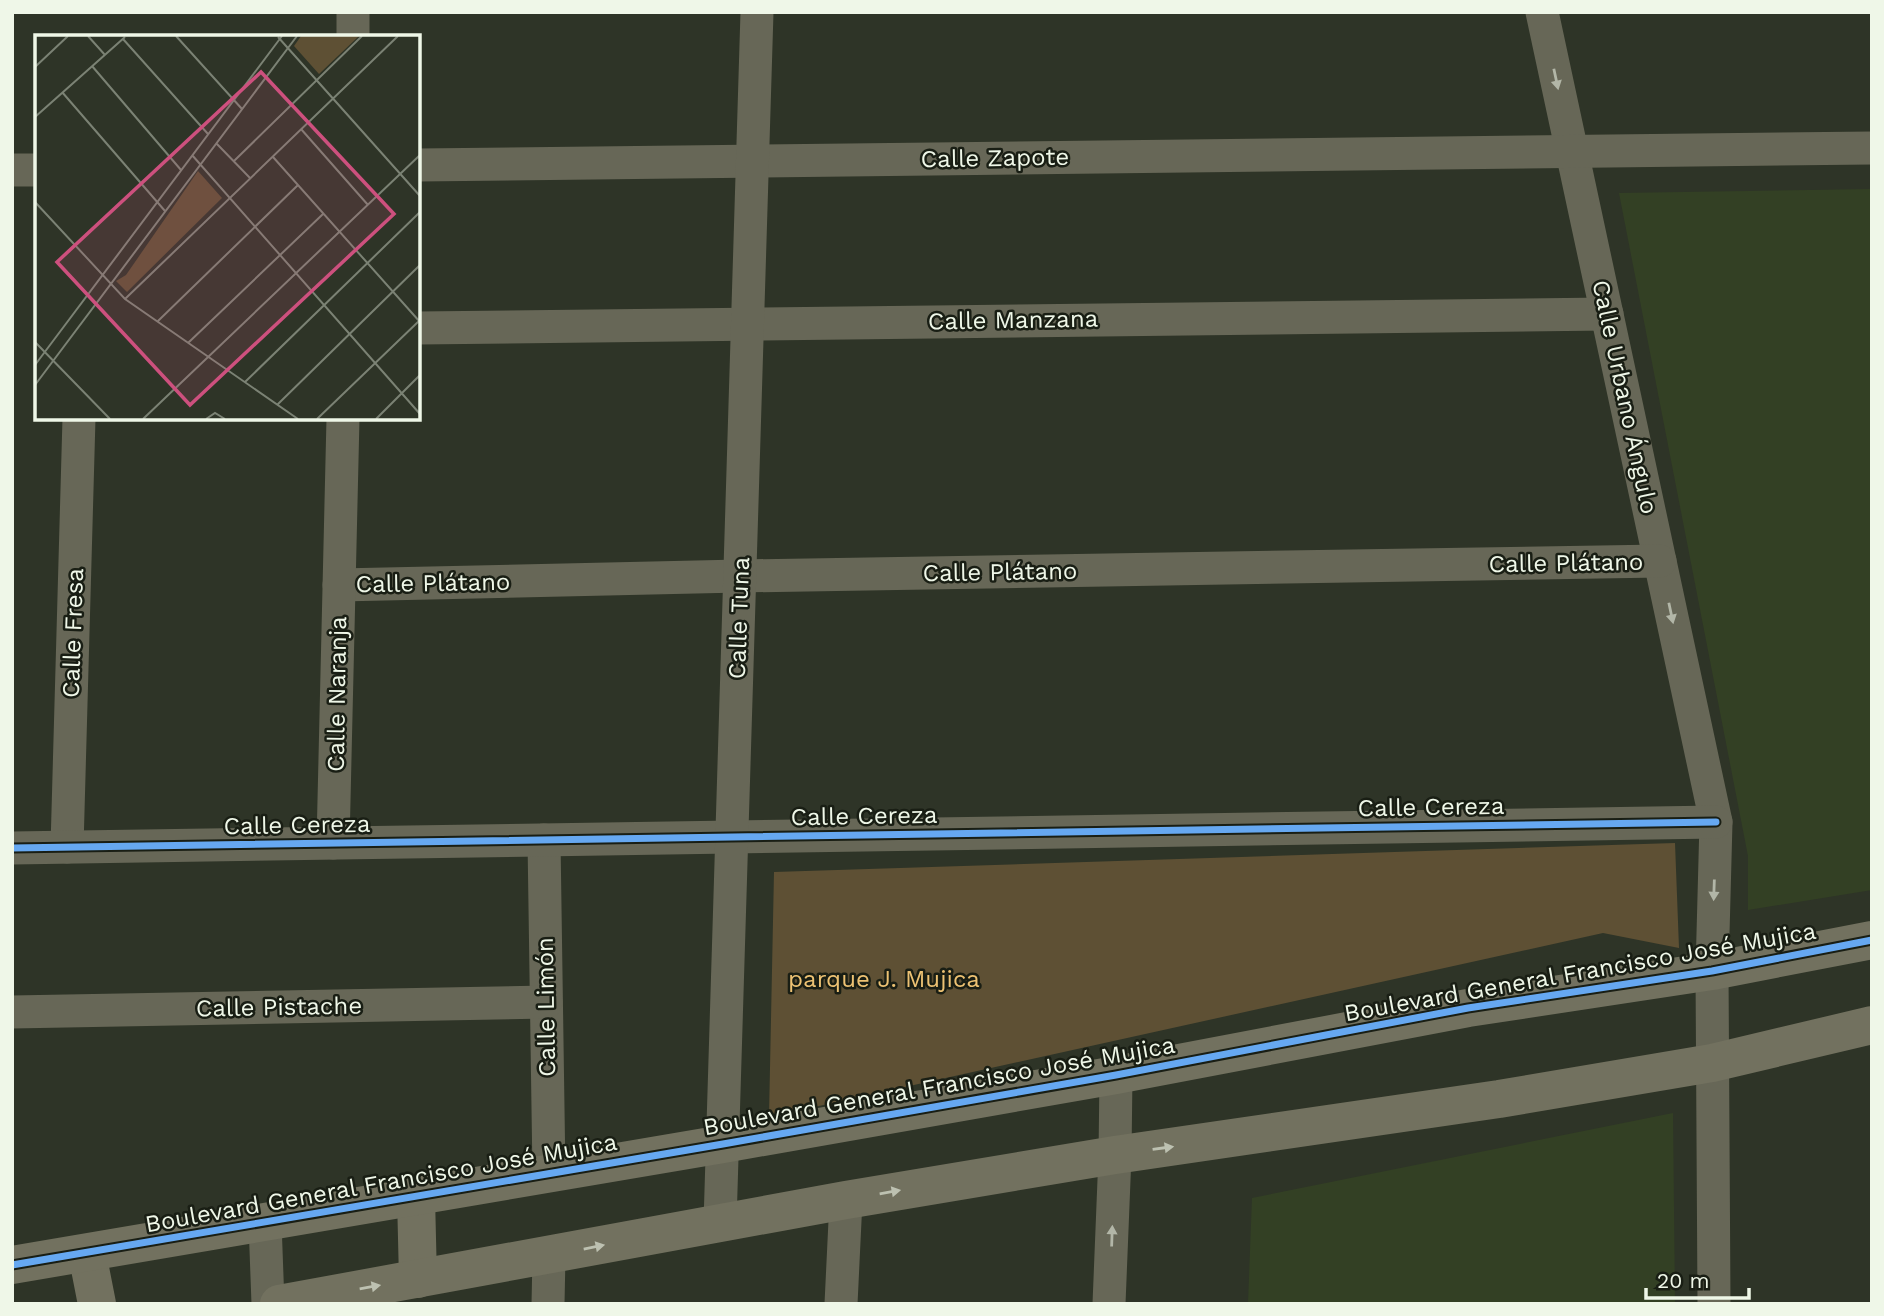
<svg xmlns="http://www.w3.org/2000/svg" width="1884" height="1316" viewBox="0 0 1884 1316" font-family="'Work Sans',sans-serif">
<rect width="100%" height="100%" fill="#2e3427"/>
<g fill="#334024">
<path d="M 1872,189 L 1872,890 L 1748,910 L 1748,856 L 1619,193 Z"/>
<path d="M 1673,1113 L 1675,1304 L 1248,1304 L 1252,1198 Z"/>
</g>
<path fill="#5e5034" d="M 1675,843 L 1679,948 L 1603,933 L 769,1117 L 774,872 Z"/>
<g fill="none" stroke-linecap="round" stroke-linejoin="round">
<g stroke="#676757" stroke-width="33">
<path d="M 1542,12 L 1716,822 L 1712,971 L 1714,1304"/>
<path d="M 353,37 L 353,12"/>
<path d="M 418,165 L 1872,148"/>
<path d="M 12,170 L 37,170"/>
<path d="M 418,328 L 1607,314"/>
<path d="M 339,585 L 740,576 L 1660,561"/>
<path d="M 544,840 L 549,1175"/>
<path d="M 333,843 L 343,418"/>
<path d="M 67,847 L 79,418"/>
<path d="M 12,848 L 1716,822"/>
<path d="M 12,1012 L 546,1002"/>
<path d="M 265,1222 L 268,1304"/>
<path d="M 720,1223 L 757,12"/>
<path d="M 548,1304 L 549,1256"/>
<path d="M 841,1304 L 846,1200"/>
<path d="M 1109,1304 L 1115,1155 L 1116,1075"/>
</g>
<g stroke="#72715f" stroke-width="38">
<path d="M 416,1197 L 418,1279"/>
<path d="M 87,1253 L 97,1304"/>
<path d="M 12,1265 L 723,1144 L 1116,1075 L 1468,1008 L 1712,971 L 1872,940"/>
<path d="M 279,1304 L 846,1200 L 1115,1155 L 1499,1099 L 1712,1063 L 1872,1025"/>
</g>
<defs>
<g id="cycleway">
<path d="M 12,848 L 1716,822"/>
<path d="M 12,1265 L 723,1144 L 1116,1075 L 1468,1008 L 1712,971 L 1872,940"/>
</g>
</defs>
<use href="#cycleway" stroke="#191e14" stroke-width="11"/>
<use href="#cycleway" stroke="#66a8f1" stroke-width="7"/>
</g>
<defs><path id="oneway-solid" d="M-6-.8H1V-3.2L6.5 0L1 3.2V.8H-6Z" transform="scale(1.75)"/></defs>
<g fill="#b2b6a7">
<use href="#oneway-solid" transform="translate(1556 79) rotate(78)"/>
<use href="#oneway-solid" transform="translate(1671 613) rotate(78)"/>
<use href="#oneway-solid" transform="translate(1714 890) rotate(92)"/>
<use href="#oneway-solid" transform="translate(1112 1236) rotate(-88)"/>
</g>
<g fill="#bdc1b1">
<use href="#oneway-solid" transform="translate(1163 1148) rotate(-8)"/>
<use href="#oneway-solid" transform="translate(890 1192) rotate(-10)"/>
<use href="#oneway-solid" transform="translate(594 1247) rotate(-11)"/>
<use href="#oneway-solid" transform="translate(370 1287) rotate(-10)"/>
</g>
<g text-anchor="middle" stroke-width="5" stroke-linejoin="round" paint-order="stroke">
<g font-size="24" fill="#eff7e8" stroke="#191e14">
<text transform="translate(995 158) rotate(-1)" y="8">Calle Zapote</text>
<text transform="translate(1013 320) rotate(-1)" y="8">Calle Manzana</text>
<text transform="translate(1625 397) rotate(78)" y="8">Calle Urbano Ángulo</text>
<text transform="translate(1566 563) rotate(-1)" y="8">Calle Plátano</text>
<text transform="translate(1000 572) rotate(-1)" y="8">Calle Plátano</text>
<text transform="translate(433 583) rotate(-1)" y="8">Calle Plátano</text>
<text transform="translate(739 618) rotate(-88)" y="8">Calle Tuna</text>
<text transform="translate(73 633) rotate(-88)" y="8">Calle Fresa</text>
<text transform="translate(337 694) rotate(-89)" y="8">Calle Naranja</text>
<text transform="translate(1431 807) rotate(-1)" y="8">Calle Cereza</text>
<text transform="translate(864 816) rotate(-1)" y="8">Calle Cereza</text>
<text transform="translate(297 825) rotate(-1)" y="8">Calle Cereza</text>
<text transform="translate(1580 972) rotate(-10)" y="8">Boulevard General Francisco José Mujica</text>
<text transform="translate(279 1007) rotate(-1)" y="8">Calle Pistache</text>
<text transform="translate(546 1007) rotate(-91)" y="8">Calle Limón</text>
<text transform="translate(939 1086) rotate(-10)" y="8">Boulevard General Francisco José Mujica</text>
<text transform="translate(381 1183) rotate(-10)" y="8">Boulevard General Francisco José Mujica</text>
</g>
<g font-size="24" fill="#edc273" stroke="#191e14">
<text x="884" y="987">parque J. Mujica</text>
</g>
</g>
<g transform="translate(35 35)">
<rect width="385" height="385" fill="#2e3427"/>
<path d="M 266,1 L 324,1 L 284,39 L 259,11 ZM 163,136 L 187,163 L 92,257 L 81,246 L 91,240 Z" fill="#5e5034"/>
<path fill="none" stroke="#7b8274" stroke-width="2" d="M 53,1 L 70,20M 141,1 L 207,74M 243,2 L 385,161M 88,4 L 173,99M 57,31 L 146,135M 0,32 L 33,1M 27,57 L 130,176M 0,82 L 90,2M 266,94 L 333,170M 181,108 L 215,143M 157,120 L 385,379M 238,122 L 385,287M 199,126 L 327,1M 0,167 L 90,264 L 263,384M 90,264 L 363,1M 123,286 L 263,150M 0,307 L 75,384M 153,308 L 288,179M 0,330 L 247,1M 210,347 L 385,177M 0,350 L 262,1M 242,370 L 385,230M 108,384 L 385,120M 171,384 L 180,378 L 190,384M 282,384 L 385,285M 341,384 L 385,340"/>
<path fill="#cd507e" fill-opacity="0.15" stroke="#cd507e" stroke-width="3.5" d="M 226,37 L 359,179 L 155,370 L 22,227 Z"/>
<rect width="385" height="385" fill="none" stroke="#eff7e8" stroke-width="3.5"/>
</g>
<rect width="1884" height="1316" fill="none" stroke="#eff7e8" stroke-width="28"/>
<path d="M1646 1288v10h103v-10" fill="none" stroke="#eff7e8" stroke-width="3.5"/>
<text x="1657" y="1288" font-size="21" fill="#eff7e8" stroke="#191e14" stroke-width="5" paint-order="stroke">20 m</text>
</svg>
